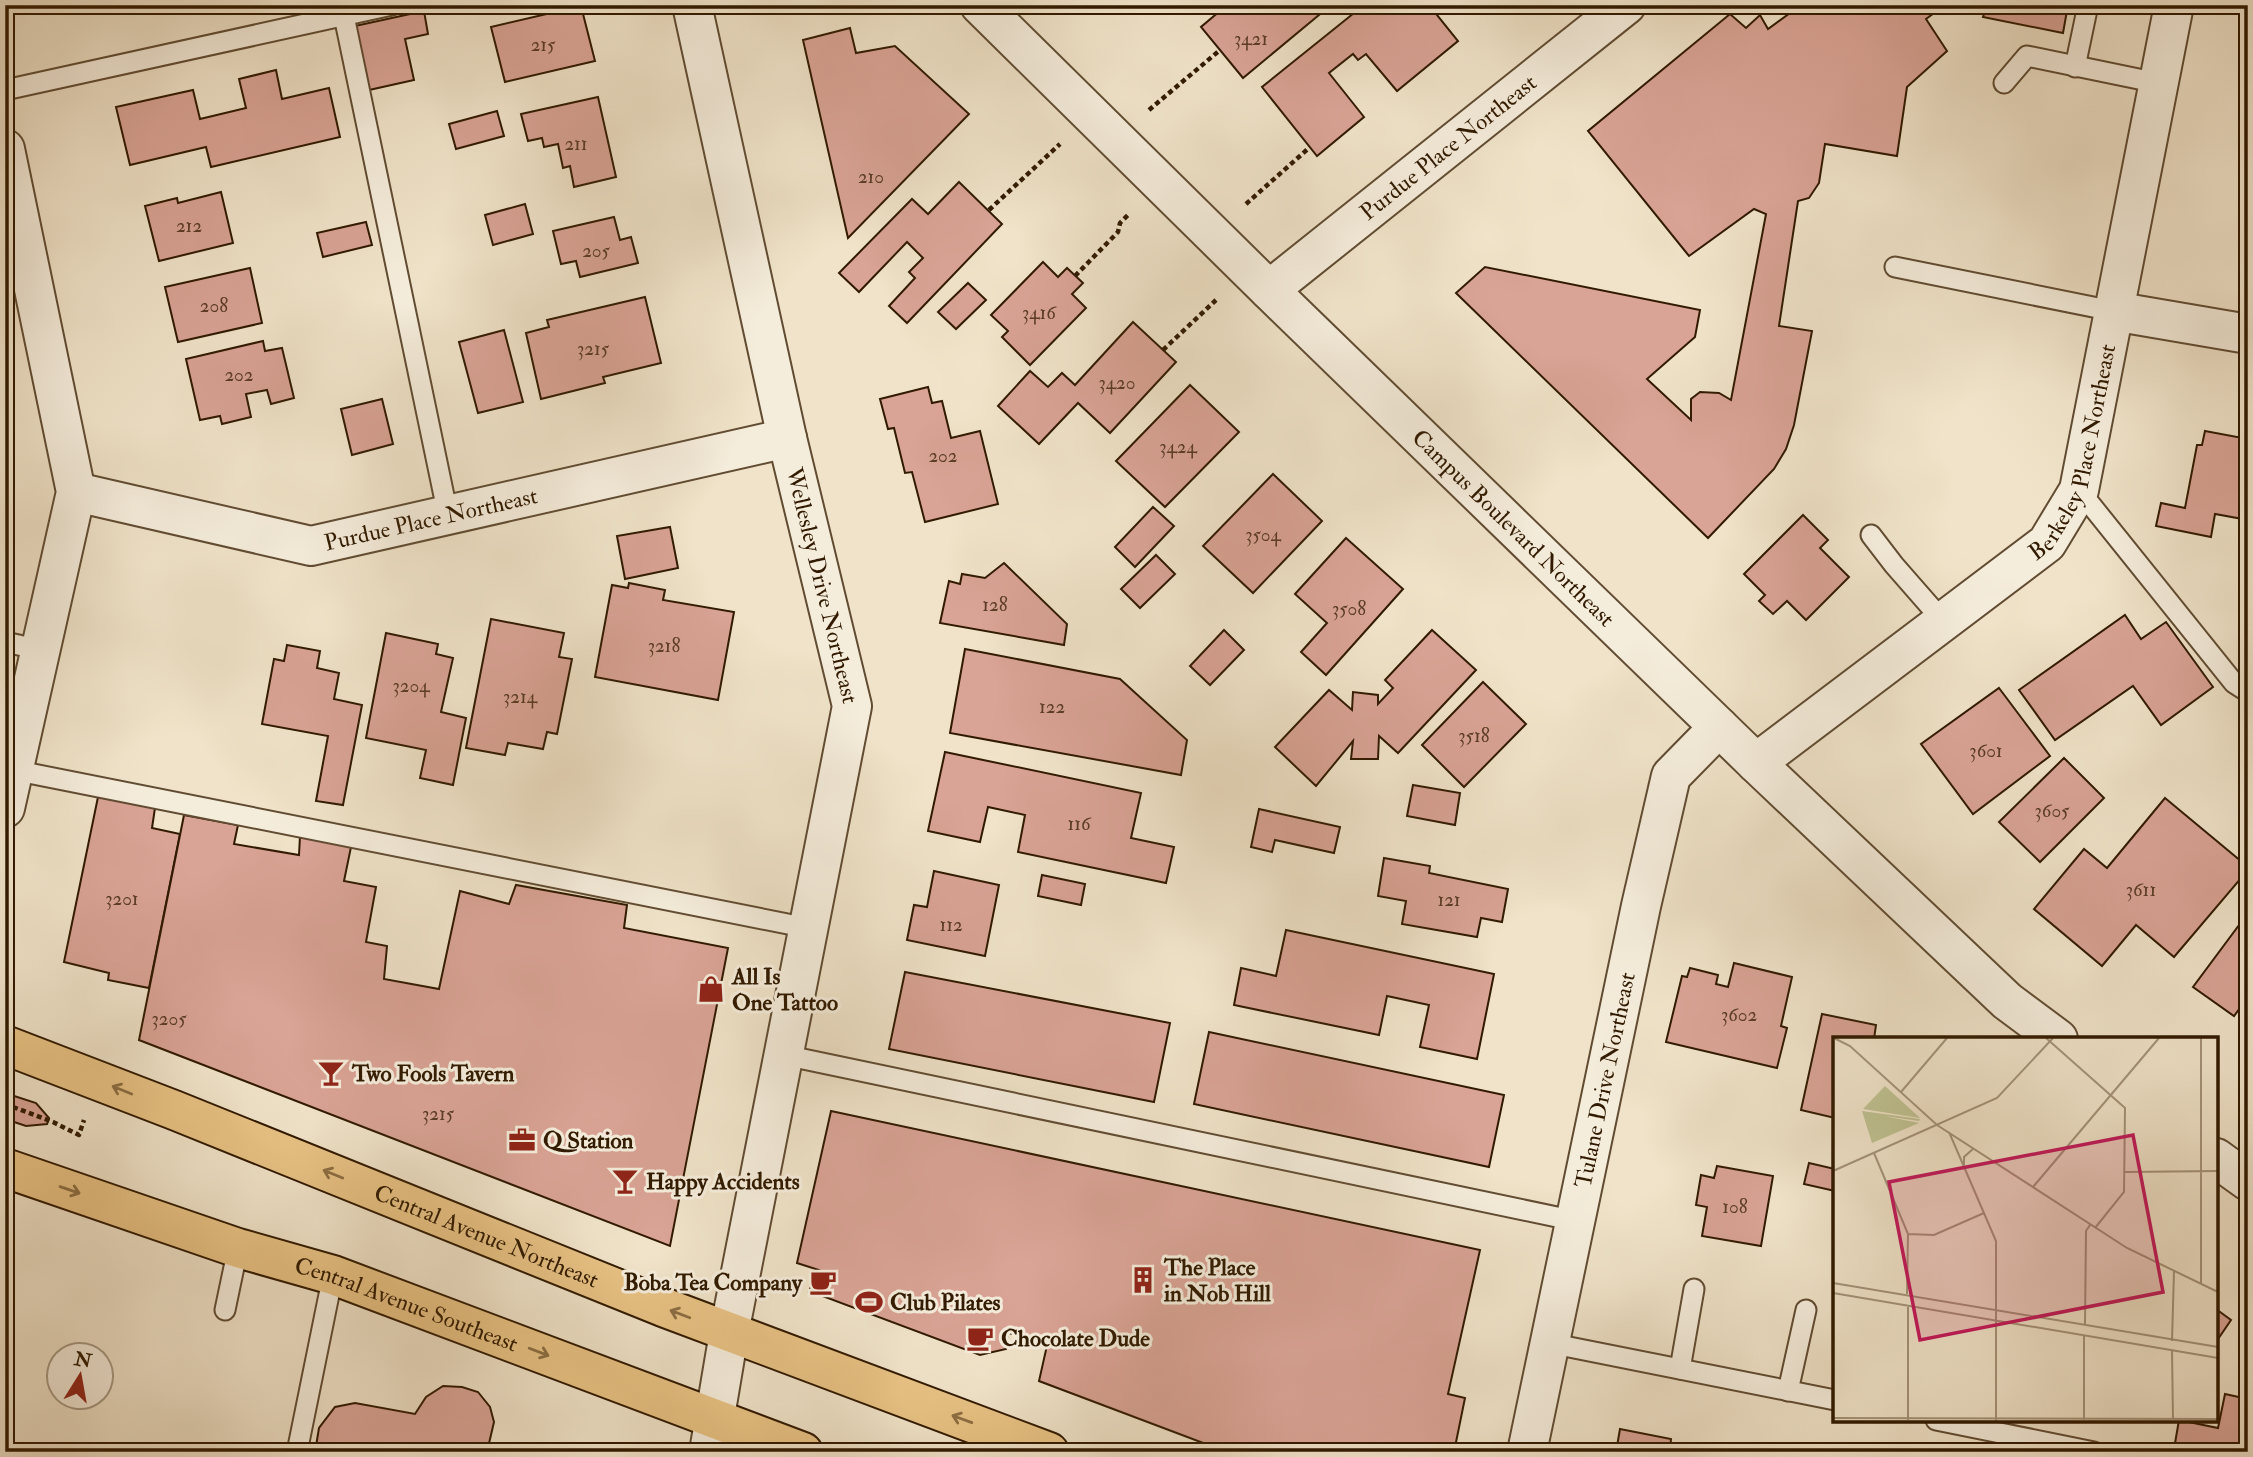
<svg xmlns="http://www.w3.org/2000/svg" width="2253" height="1457" viewBox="0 0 2253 1457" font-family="'IM FELL Double Pica',serif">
<rect width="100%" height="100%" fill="#f0e3c9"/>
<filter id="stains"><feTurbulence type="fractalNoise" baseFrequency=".00286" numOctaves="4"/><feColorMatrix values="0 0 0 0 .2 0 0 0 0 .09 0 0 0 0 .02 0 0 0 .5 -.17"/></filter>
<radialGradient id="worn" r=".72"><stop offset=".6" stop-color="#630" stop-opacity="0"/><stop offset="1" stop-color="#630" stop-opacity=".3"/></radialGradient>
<g fill="#d9a395" stroke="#311a00" stroke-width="2">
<path d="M 1227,5 L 1331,5 L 1243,78 L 1201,27 Z"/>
<path d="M 1364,5 L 1429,5 L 1458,41 L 1397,91 L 1366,54 L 1358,60 L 1353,54 L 1329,73 L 1364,117 L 1317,156 L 1262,87 Z"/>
<path d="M 1801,5 L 1945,5 L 1926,19 L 1947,51 L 1907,87 L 1897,156 L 1825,144 L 1819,183 L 1809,198 L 1798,201 L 1779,326 L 1812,331 L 1794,425 L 1786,449 L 1774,469 L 1708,538 L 1456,293 L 1485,267 L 1700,310 L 1695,337 L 1647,379 L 1691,420 L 1691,399 L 1700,392 L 1719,393 L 1731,400 L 1766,214 L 1754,209 L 1689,256 L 1588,131 L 1730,14 L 1746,28 L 1760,15 L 1768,29 Z"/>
<path d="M 1987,5 L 2068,5 L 2063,33 L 1983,17 Z"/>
<path d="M 581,6 L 595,61 L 505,82 L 491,27 Z"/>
<path d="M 424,11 L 428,34 L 405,39 L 414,80 L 369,90 L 355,26 Z"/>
<path d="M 850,28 L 856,53 L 895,46 L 969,114 L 848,238 L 803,40 Z"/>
<path d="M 276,70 L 282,99 L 329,88 L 340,137 L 211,167 L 206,147 L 130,165 L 116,107 L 193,90 L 200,119 L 246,108 L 239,79 Z"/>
<path d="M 598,97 L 616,177 L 574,187 L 570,166 L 563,168 L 558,144 L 544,147 L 542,138 L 528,141 L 521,114 Z"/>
<path d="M 497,111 L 504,136 L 456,149 L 449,124 Z"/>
<path d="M 959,182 L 1002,224 L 907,323 L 889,306 L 915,278 L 909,272 L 923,258 L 907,242 L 859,292 L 839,273 L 912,199 L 928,214 Z"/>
<path d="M 221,192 L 233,243 L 159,261 L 145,206 L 177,198 L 178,203 Z"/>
<path d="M 525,204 L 533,234 L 493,245 L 485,215 Z"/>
<path d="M 614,217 L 620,240 L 631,237 L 638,263 L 580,277 L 576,261 L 561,264 L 553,231 Z"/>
<path d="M 366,222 L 372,245 L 323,257 L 317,233 Z"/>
<path d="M 1043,262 L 1058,277 L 1067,268 L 1083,283 L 1072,294 L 1086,308 L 1030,365 L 1002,337 L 1008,331 L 991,315 Z"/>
<path d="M 250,268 L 262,323 L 178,342 L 165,287 Z"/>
<path d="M 968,283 L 986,300 L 956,329 L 938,312 Z"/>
<path d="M 645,297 L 661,363 L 603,377 L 605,383 L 541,399 L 526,333 L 549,327 L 547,320 Z"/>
<path d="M 1133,322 L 1176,362 L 1110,433 L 1078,403 L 1039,444 L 998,406 L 1030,371 L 1048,387 L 1062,373 L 1075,385 Z"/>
<path d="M 504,330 L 523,402 L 478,413 L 459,342 Z"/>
<path d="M 263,341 L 265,351 L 282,348 L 294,398 L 271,404 L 267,390 L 246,394 L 251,417 L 222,424 L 220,416 L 200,420 L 186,359 Z"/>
<path d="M 1190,385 L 1239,432 L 1165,507 L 1116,461 Z"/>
<path d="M 928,387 L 932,403 L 942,401 L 951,438 L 980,431 L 998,504 L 925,522 L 912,472 L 905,473 L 894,428 L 888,429 L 880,399 Z"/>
<path d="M 382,399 L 393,444 L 352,455 L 341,409 Z"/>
<path d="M 2205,431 L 2248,439 L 2248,520 L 2215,514 L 2211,537 L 2156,526 L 2161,503 L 2185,508 L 2197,445 L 2202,445 Z"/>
<path d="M 1273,474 L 1322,521 L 1253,593 L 1203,546 Z"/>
<path d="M 1153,507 L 1174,526 L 1135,567 L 1115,547 Z"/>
<path d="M 1803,515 L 1828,540 L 1820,548 L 1849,577 L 1806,620 L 1787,601 L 1773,614 L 1759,601 L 1765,595 L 1744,574 Z"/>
<path d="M 670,527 L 678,568 L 625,579 L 617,536 Z"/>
<path d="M 1346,538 L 1403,589 L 1326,675 L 1301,652 L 1327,623 L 1295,594 Z"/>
<path d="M 1156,555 L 1175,574 L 1140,608 L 1121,589 Z"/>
<path d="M 1004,563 L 1067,624 L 1064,645 L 940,623 L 949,581 L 960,584 L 962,574 L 985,578 Z"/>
<path d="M 629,583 L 665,590 L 663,600 L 734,612 L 718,700 L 595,677 L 612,585 L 628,588 Z"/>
<path d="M 2125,615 L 2141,639 L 2166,622 L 2213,687 L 2161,725 L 2133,686 L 2055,740 L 2019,690 Z"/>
<path d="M 491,619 L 564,633 L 559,657 L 572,659 L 557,734 L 547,732 L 543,749 L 508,743 L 505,755 L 466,748 Z"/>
<path d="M 1224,630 L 1244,650 L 1210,685 L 1190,666 Z"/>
<path d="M 1432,630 L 1476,670 L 1398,753 L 1379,736 L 1378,759 L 1351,759 L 1353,741 L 1316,786 L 1275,747 L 1329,690 L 1352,710 L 1353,692 L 1378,695 L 1378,704 L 1393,688 L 1385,680 Z"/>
<path d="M 386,633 L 438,644 L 436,654 L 453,658 L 441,712 L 466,718 L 453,785 L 420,778 L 426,750 L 366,738 Z"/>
<path d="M 287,645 L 320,651 L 317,668 L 339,673 L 334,699 L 362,705 L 343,805 L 316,801 L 328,736 L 262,724 L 274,659 L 284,661 Z"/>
<path d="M 965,649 L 1120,679 L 1187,740 L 1181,775 L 950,733 Z"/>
<path d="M 1483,682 L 1526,724 L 1464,787 L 1422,745 Z"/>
<path d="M 1999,688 L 2050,756 L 1973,814 L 1921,744 Z"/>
<path d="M 945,752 L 1141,793 L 1131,838 L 1174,847 L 1166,883 L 1018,852 L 1025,815 L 988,807 L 980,842 L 928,831 Z"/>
<path d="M 2064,758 L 2104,798 L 2040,862 L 1999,822 Z"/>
<path d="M 1413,785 L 1460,793 L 1455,825 L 1407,816 Z"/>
<path d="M 98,797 L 155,808 L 152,828 L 180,834 L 149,988 L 108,980 L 109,973 L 64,962 Z"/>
<path d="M 2165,798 L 2248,867 L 2248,870 L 2174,957 L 2136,925 L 2102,966 L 2034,909 L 2084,849 L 2107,868 Z"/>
<path d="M 1259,809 L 1340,827 L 1334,853 L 1275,840 L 1272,852 L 1251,847 Z"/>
<path d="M 184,815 L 238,825 L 234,844 L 299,855 L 300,836 L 351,847 L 344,881 L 376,887 L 366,942 L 387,946 L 384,979 L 439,989 L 460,891 L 509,904 L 516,885 L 627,905 L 624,928 L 728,948 L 670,1246 L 139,1040 Z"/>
<path d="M 1384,858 L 1430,866 L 1429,873 L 1508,889 L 1502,922 L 1481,918 L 1477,937 L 1402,924 L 1406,901 L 1378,896 Z"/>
<path d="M 934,871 L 999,885 L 985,956 L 907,940 L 914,905 L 927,907 Z"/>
<path d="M 1042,875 L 1085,884 L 1081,905 L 1038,896 Z"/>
<path d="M 2248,913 L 2248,997 L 2234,1016 L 2193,987 Z"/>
<path d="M 1286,930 L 1494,974 L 1477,1059 L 1420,1047 L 1429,1005 L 1387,996 L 1379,1035 L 1234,1005 L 1241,968 L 1276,976 Z"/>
<path d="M 1734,963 L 1792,977 L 1781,1026 L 1787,1028 L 1777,1068 L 1666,1042 L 1682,976 L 1687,977 L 1690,968 L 1718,975 L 1716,984 L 1728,987 Z"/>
<path d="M 905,972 L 1170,1023 L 1154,1102 L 889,1049 Z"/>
<path d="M 1822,1014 L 1876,1025 L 1874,1039 L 1835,1039 L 1835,1118 L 1801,1110 Z"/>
<path d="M 1209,1032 L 1504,1095 L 1489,1167 L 1194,1104 Z"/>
<path d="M 5,1093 L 36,1103 L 49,1118 L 47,1124 L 26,1126 L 5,1119 Z"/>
<path d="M 831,1111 L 1480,1250 L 1448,1394 L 1465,1398 L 1454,1452 L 1227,1452 L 1039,1381 L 1048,1341 L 1008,1333 L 1006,1349 L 980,1355 L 809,1291 L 819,1270 L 797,1263 Z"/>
<path d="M 1809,1163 L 1835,1169 L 1835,1191 L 1804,1184 Z"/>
<path d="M 1717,1166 L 1773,1176 L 1761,1246 L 1702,1236 L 1707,1207 L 1696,1205 L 1701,1175 L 1714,1178 Z"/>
<path d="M 2216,1309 L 2231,1320 L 2216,1342 Z"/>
<path d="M 443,1386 L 462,1387 L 478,1392 L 490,1407 L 494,1422 L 487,1452 L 315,1452 L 319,1428 L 335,1407 L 355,1403 L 415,1414 L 426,1397 Z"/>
<path d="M 2225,1394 L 2248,1399 L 2248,1452 L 2187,1452 L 2174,1449 L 2179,1420 L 2218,1428 Z"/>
<path d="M 1620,1429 L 1671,1439 L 1670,1451 L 1674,1452 L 1616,1452 Z"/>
</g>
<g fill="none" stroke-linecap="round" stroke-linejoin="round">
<defs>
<g id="service">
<path d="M 344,16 L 448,515"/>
<path d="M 2075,67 L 2088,5"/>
<path d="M 2004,83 L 2027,56 L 2158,83"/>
<path d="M 5,90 L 392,5"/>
<path d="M 1895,267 L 2113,311"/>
<path d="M 2079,490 L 2234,683 L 2248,692"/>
<path d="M 1871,535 L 1894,565 L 1943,621"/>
<path d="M 5,642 L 41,650"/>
<path d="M 13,770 L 808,928"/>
<path d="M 784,1055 L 1576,1221"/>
<path d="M 225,1310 L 238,1248"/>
<path d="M 1549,1343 L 1835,1400"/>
<path d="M 1680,1369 L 1694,1289"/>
<path d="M 1788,1391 L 1806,1310"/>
<path d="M 1936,1420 L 2094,1452"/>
<path d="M 297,1452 L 333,1275"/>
</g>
<g id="minor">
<path id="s1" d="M 692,5 L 787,438 L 852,706 L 729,1333 L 709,1452"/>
<path d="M 5,149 L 76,492 L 5,808"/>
<path id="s2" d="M 1269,290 L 1626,5"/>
<path d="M 2113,311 L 2248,334"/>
<path id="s3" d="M 76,492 L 311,546 L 787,438"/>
<path id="s4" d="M 1756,763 L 2047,543 L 2079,490 L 2174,5"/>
<path id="s5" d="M 1527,1452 L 1641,906 L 1671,776 L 1719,727"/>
</g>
<g id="tertiary">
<path id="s6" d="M 980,5 L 1269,290 L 1756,763 L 2007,1001 L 2058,1039"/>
<path d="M 2216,1158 L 2248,1181"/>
</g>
<g id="primary">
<path id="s7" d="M 5,1045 L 174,1110 L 663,1307 L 1049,1452"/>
<path id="s8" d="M 5,1168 L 238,1248 L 333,1275 L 803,1452"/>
</g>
</defs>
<use href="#service" stroke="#614c32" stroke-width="23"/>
<use href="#minor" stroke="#614c32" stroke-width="42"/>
<use href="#tertiary" stroke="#614c32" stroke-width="42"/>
<use href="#primary" stroke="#311a00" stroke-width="42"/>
<g stroke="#311a00" stroke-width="4.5" stroke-dasharray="5 3.5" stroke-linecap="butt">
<path d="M 1149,110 L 1220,50"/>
<path d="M 1246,204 L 1310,147"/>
<path d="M 989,210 L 1060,144"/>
<path d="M 1075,276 L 1118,232 L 1120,223 L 1129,214"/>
<path d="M 1163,350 L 1216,300"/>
<path d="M 5,1104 L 53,1122 L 79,1135 L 84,1120"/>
</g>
<use href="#service" stroke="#f5eddc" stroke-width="19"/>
<use href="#minor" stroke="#f5eddc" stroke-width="38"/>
<use href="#tertiary" stroke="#f5eddc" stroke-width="38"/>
<use href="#primary" stroke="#e8c284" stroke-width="38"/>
</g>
<defs><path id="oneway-shaft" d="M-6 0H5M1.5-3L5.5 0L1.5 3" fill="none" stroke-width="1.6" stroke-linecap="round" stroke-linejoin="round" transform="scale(1.75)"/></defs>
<g stroke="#8c6e42">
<use href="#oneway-shaft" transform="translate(122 1090) rotate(-158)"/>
<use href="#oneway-shaft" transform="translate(333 1174) rotate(-158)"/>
<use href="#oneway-shaft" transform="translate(70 1190) rotate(19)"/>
<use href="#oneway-shaft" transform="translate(680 1314) rotate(-159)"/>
<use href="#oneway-shaft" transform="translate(539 1352) rotate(21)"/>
<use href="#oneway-shaft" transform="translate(962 1419) rotate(-160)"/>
</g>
<defs>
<symbol id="shop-bare" viewBox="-9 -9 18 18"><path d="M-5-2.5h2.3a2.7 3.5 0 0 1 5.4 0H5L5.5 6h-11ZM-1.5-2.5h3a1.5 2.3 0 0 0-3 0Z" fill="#8f2418" stroke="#f5eddc" stroke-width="2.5" paint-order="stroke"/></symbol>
<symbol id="bar-bare" viewBox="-9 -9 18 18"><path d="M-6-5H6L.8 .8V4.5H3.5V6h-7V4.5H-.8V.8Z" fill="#8f2418" stroke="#f5eddc" stroke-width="2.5" paint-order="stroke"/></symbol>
<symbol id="office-bare" viewBox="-9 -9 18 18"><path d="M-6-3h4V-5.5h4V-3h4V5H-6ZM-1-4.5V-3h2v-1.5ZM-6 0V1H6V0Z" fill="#8f2418" stroke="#f5eddc" stroke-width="2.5" paint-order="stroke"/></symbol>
<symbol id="building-bare" viewBox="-9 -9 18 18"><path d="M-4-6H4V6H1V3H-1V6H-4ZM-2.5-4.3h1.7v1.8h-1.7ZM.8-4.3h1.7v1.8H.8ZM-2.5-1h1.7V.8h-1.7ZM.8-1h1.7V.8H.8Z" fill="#8f2418" stroke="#f5eddc" stroke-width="2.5" paint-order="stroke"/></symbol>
<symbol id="cafe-bare" viewBox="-9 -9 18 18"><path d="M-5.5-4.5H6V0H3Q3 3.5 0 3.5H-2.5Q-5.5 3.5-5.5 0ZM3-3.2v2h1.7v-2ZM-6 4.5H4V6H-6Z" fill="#8f2418" stroke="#f5eddc" stroke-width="2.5" paint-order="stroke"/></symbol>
<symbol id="stadium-bare" viewBox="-9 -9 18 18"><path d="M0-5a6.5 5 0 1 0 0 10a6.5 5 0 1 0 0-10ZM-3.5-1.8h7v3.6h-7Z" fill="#8f2418" stroke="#f5eddc" stroke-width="2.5" paint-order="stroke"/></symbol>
</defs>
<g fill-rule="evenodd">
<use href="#shop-bare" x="692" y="970" width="38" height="38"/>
<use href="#bar-bare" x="312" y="1054" width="38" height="38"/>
<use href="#office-bare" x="503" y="1121" width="38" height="38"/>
<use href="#bar-bare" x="606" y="1162" width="38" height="38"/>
<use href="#building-bare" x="1124" y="1261" width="38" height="38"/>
<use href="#cafe-bare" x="804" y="1263" width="38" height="38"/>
<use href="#stadium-bare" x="850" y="1283" width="38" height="38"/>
<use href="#cafe-bare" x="961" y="1319" width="38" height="38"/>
</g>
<g text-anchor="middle" stroke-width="6" stroke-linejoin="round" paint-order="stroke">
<g font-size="19" fill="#5b3c25">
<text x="1251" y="45">3421</text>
<text x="543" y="51">215</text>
<text x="576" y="150">211</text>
<text x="871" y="183">210</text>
<text x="189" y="232">212</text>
<text x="596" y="257">205</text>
<text x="214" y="312">208</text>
<text x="1039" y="319">3416</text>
<text x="593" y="355">3215</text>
<text x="239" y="381">202</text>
<text x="1117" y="389">3420</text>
<text x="1178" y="453">3424</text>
<text x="943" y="462">202</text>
<text x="1263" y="541">3504</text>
<text x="995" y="611">128</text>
<text x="1349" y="615">3508</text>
<text x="664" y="652">3218</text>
<text x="411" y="692">3204</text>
<text x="520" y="703">3214</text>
<text x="1052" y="713">122</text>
<text x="1474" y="742">3518</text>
<text x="1986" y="757">3601</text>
<text x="2052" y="817">3605</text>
<text x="1079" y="830">116</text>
<text x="2141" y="896">3611</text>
<text x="122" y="905">3201</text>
<text x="1449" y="906">121</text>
<text x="951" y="931">112</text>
<text x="1739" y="1021">3602</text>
<text x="169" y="1025">3205</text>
<text x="438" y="1120">3215</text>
<text x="1735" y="1213">108</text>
</g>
<g font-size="23" fill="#311a00" stroke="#f5eddc">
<text dy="8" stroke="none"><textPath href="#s2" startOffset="229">Purdue Place Northeast</textPath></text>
<text dy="8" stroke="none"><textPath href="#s4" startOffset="460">Berkeley Place Northeast</textPath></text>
<text dy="8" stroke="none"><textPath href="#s3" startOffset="364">Purdue Place Northeast</textPath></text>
<text dy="8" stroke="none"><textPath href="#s6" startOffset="747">Campus Boulevard Northeast</textPath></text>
<text dy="8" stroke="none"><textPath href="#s1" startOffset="595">Wellesley Drive Northeast</textPath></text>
<text dy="8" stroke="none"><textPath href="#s5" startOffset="380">Tulane Drive Northeast</textPath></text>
<text dy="8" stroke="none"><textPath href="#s7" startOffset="518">Central Avenue Northeast</textPath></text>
<text dy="8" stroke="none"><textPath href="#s8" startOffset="424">Central Avenue Southeast</textPath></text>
</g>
<g font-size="23" font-weight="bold" fill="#311a00" stroke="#f5eddc" text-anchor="start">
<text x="732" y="984">All Is<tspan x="732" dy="26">One Tattoo</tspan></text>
<text x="352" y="1081">Two Fools Tavern</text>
<text x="543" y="1148">Q Station</text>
<text x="646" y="1189">Happy Accidents</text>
<text x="1164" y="1275">The Place<tspan x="1164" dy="26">in Nob Hill</tspan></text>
<text x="802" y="1290" text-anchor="end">Boba Tea Company</text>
<text x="890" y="1310">Club Pilates</text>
<text x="1001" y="1346">Chocolate Dude</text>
</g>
</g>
<g transform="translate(1833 1037)">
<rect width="385" height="385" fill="#f0e3c9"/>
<path d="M 52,49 L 87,81 L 30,72 ZM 29,74 L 87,82 L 86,84 L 51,79 L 86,86 L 39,106 Z" fill="#c0c292"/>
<path fill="none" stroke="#a49379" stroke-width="2" d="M 1,1 L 17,9 L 104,88 L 294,211 L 385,255M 213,1 L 292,71 L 291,155 L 262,191M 68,55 L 114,1M 116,95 L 163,204 L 163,384M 41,116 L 75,197 L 74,257M 131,128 L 131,120 L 141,111M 0,134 L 164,61 L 220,1M 291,135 L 385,134M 200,150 L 326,1M 75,197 L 101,198 L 151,176M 0,246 L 385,310M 368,247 L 368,1M 0,256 L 385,321M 75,270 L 75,383M 252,288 L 253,194 L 257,188M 339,304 L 341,234M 339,313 L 340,383M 0,381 L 385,382M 251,383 L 251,298"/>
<path fill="#c2185b" fill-opacity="0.15" stroke="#c2185b" stroke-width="3.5" d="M 300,98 L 330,255 L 87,303 L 56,145 Z"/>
<rect width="385" height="385" fill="none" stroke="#311a00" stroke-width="3.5"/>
</g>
<rect width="2253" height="1457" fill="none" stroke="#f0e3c9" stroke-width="28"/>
<rect x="7" y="7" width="2239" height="1443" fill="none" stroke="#311a00" stroke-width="3.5"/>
<rect x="14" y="14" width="2225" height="1429" fill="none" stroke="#311a00" stroke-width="2"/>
<g transform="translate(80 1376) rotate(11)"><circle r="33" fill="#f5eddc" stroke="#a79984" stroke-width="2"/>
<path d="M0-5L12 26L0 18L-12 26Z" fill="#8f2418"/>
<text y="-10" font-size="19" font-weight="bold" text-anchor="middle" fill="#311a00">N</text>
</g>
<rect width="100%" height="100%" filter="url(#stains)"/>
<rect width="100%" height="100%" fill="url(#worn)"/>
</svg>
